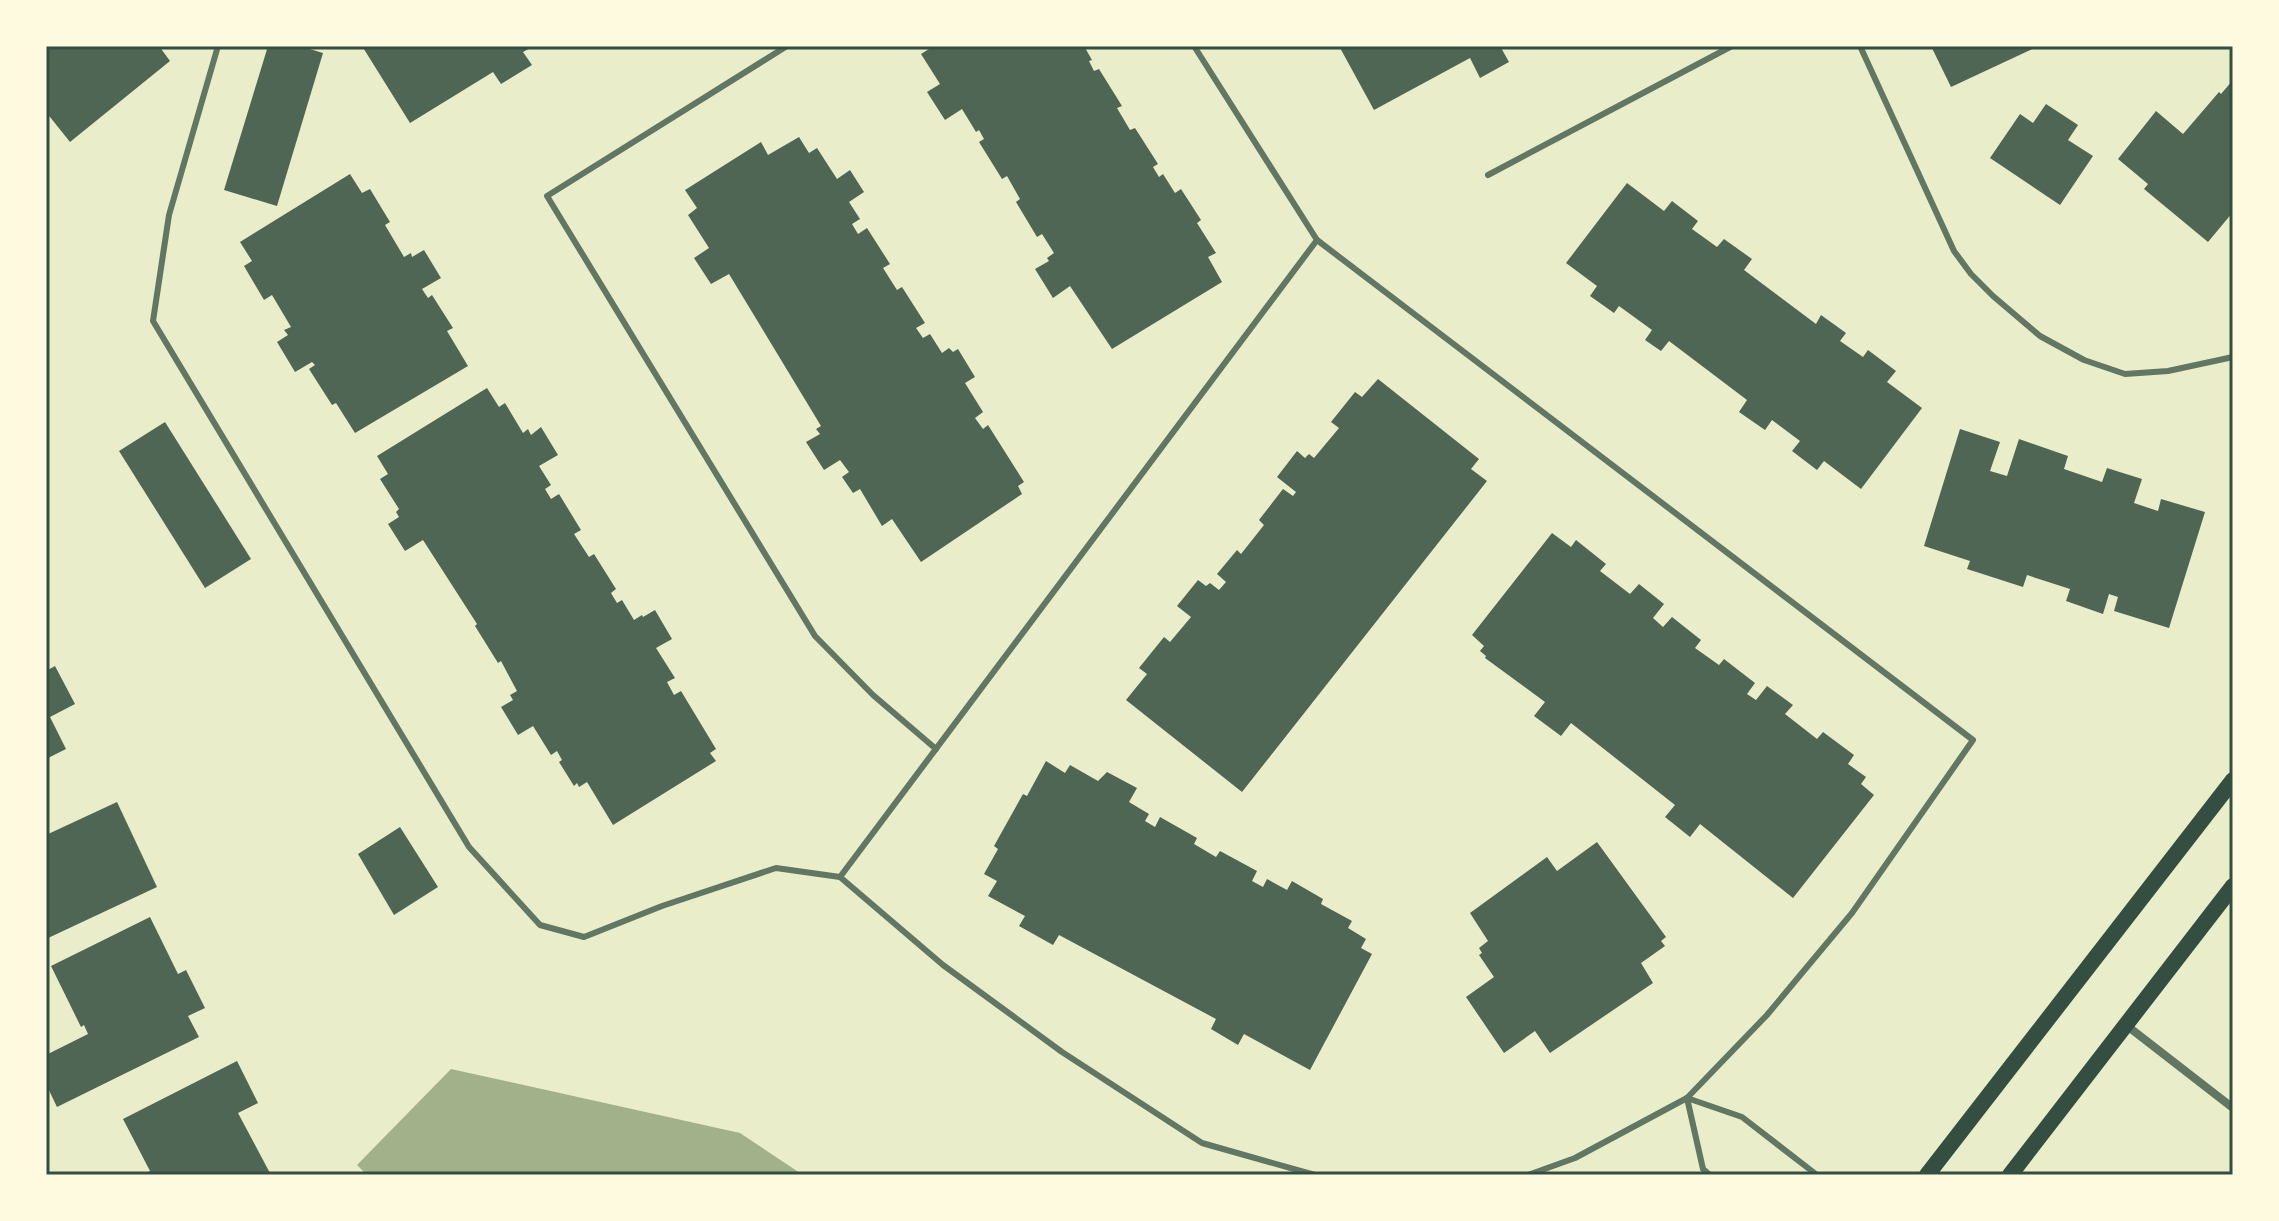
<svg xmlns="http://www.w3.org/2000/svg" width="2279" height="1221" viewBox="0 0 2279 1221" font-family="Manrope,sans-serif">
<rect width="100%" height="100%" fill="#e9edc9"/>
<path fill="#a3b18a" d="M 451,1069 L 740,1133 L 803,1175 L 367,1175 L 357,1165 Z"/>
<g fill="#4f6655">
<path d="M 46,46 L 159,46 L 170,61 L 70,142 L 46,112 Z"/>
<path d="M 268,46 L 300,46 L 323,53 L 277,206 L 224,190 Z"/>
<path d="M 362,46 L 534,46 L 523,52 L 532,65 L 501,84 L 493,72 L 410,123 Z"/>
<path d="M 927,46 L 1084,46 L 1092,60 L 1089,61 L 1094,71 L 1099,69 L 1122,106 L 1117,108 L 1130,130 L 1135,128 L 1158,164 L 1153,167 L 1159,177 L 1163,174 L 1175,193 L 1181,189 L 1201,220 L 1197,223 L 1216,253 L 1208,257 L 1222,282 L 1112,349 L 1070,286 L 1053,298 L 1035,269 L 1049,261 L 1047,258 L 1054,253 L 1042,234 L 1037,237 L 1016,202 L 1020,199 L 1007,176 L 1002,179 L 979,142 L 984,139 L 979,130 L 976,132 L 962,109 L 945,120 L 927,92 L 940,84 L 921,54 L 929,49 Z"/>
<path d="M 1339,46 L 1500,46 L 1509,62 L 1480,78 L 1470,58 L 1374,110 Z"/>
<path d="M 1931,46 L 2039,46 L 1951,87 Z"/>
<path d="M 2233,80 L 2233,212 L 2208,242 L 2144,189 L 2148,184 L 2118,159 L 2156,111 L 2183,134 L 2219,92 L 2221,94 Z"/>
<path d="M 2046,104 L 2078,125 L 2068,140 L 2093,156 L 2060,205 L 1990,158 L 2020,114 L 2033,123 Z"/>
<path d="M 799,137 L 809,153 L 817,148 L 837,179 L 850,170 L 864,192 L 849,202 L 860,219 L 852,224 L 858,234 L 867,228 L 890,264 L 883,268 L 897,290 L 902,287 L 925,323 L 916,328 L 923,338 L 930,334 L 942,353 L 949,348 L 953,352 L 958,349 L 975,377 L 965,383 L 983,412 L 975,418 L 983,429 L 988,425 L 1024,482 L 1018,486 L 1022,494 L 921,562 L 892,519 L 882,526 L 860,489 L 853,493 L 842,477 L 849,472 L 840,460 L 824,470 L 806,442 L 820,434 L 816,429 L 821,426 L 729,274 L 711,284 L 694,258 L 709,248 L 688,215 L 697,208 L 685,190 L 761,142 L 768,155 Z"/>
<path d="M 350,174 L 362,193 L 370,189 L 390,222 L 385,225 L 404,257 L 411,253 L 412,257 L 424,250 L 441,278 L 422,289 L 428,298 L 432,295 L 453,328 L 447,331 L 468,366 L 355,433 L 336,403 L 332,405 L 309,369 L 315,365 L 312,362 L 295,372 L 277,342 L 288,335 L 284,330 L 291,327 L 272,295 L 264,300 L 244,266 L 252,261 L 240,242 Z"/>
<path d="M 1627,183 L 1664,211 L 1672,201 L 1698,221 L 1692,229 L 1717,247 L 1724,239 L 1752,259 L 1744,270 L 1816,324 L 1821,315 L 1846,333 L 1840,341 L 1863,357 L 1868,350 L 1896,371 L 1887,382 L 1922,408 L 1861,489 L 1824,461 L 1817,470 L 1792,451 L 1800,441 L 1772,420 L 1765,430 L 1739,412 L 1747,400 L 1669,341 L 1661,351 L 1645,340 L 1652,330 L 1619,306 L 1614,313 L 1590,296 L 1597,286 L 1566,263 Z"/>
<path d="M 1378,379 L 1479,459 L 1471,469 L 1487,481 L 1242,792 L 1126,700 L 1147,674 L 1139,668 L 1164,637 L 1170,642 L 1191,617 L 1177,606 L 1198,580 L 1206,586 L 1210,583 L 1219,590 L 1226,582 L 1217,574 L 1237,550 L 1241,554 L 1264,525 L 1259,520 L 1283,489 L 1293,496 L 1296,492 L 1277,477 L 1297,451 L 1305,458 L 1309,454 L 1314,458 L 1339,428 L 1331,422 L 1355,392 L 1362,397 Z"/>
<path d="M 487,388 L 499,407 L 505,403 L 523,433 L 528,429 L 531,435 L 541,427 L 558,455 L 539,466 L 551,485 L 545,489 L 551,499 L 559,494 L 581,530 L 574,534 L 589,557 L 594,554 L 616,589 L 611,593 L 617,603 L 622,600 L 634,620 L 642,615 L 643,617 L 655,610 L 672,639 L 656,648 L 675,678 L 667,682 L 674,695 L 681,691 L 716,749 L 710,753 L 716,761 L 613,825 L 587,782 L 579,787 L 577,783 L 574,786 L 559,762 L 562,760 L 557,751 L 551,755 L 533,726 L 518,735 L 501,707 L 513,700 L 510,695 L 517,691 L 501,661 L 498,663 L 475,626 L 477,624 L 423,540 L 405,551 L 388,524 L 399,517 L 396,512 L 399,509 L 380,479 L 388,474 L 377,456 Z"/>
<path d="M 165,422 L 251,559 L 205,588 L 119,451 Z"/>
<path d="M 1960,429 L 2000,442 L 1990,471 L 2007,476 L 2019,439 L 2068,456 L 2064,469 L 2102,482 L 2107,468 L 2142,479 L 2134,503 L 2158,511 L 2161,499 L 2205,512 L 2169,628 L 2114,611 L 2118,597 L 2109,594 L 2103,614 L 2066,601 L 2070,589 L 2027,575 L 2023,587 L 1967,569 L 1970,561 L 1924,546 Z"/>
<path d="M 1552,533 L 1571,547 L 1576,540 L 1606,564 L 1600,571 L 1630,594 L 1639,584 L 1664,604 L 1653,618 L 1663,627 L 1672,617 L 1701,640 L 1695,648 L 1719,665 L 1724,659 L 1755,683 L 1747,694 L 1756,700 L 1767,686 L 1793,705 L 1785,714 L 1817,739 L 1823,732 L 1854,755 L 1848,764 L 1866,777 L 1861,784 L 1874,795 L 1793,898 L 1700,824 L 1690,837 L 1665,817 L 1675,805 L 1571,723 L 1561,736 L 1534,716 L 1545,702 L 1485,658 L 1486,656 L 1480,651 L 1484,646 L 1472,635 Z"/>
<path d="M 55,666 L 75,704 L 50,717 L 66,749 L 46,759 L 46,671 Z"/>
<path d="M 1046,761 L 1065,773 L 1070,765 L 1098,781 L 1107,772 L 1137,788 L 1129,802 L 1149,814 L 1145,821 L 1155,827 L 1160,817 L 1197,838 L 1194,844 L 1216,857 L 1220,851 L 1257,871 L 1252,881 L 1263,887 L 1267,879 L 1287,890 L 1292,881 L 1323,899 L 1321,904 L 1352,921 L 1348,928 L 1366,939 L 1361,948 L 1372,954 L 1310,1070 L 1244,1034 L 1238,1045 L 1211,1029 L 1216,1019 L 1059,935 L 1053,945 L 1019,926 L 1025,916 L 988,896 L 997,881 L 984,874 L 998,849 L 994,846 L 1023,794 L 1027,796 Z"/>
<path d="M 117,802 L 157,887 L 46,939 L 46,835 Z"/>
<path d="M 400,827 L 438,887 L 394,915 L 358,854 Z"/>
<path d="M 1597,842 L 1666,937 L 1661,941 L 1665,946 L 1641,963 L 1653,983 L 1550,1053 L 1535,1031 L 1504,1053 L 1466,997 L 1494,977 L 1479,955 L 1482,953 L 1479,948 L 1488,941 L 1470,913 L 1547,857 L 1557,871 Z"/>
<path d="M 150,917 L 178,974 L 186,970 L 205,1008 L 188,1016 L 199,1037 L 57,1107 L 46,1084 L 46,1055 L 88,1034 L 84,1025 L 81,1027 L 51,966 Z"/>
<path d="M 237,1061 L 258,1103 L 238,1113 L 271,1175 L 142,1175 L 150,1171 L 123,1119 Z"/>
</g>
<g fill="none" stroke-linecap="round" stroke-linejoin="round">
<g stroke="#617663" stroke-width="6">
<path d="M 218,46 L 169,215 L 153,321 L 469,847 L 540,925 L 584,937 L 662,906 L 776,868 L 840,877 L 943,965 L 1062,1052 L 1202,1143 L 1315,1175"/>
<path d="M 787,46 L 547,196 L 815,636 L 873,695 L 936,749"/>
<path d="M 1194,46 L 1317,240 L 1973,740 L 1852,913 L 1767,1015 L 1687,1098 L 1575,1158 L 1528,1175"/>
<path d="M 1860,46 L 1954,251 L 1971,274 L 1993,296 L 2040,336 L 2084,360 L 2125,374 L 2168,371 L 2233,357"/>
<path d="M 1488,175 L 1732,46"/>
<path d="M 840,877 L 1317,240"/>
<path d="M 1687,1098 L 1742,1117 L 1817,1175"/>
<path d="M 1687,1098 L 1703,1169 L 1710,1175"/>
</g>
<path stroke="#617663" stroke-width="8" d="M 2126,1025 L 2233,1108"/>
<g stroke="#344e41" stroke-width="16">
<path d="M 1927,1175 L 2233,780"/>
<path d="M 2010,1175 L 2233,886"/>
</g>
</g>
<rect width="2279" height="1221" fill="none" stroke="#fefae0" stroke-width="96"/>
<rect x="48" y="48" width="2183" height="1125" fill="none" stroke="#344e41" stroke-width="3"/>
</svg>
